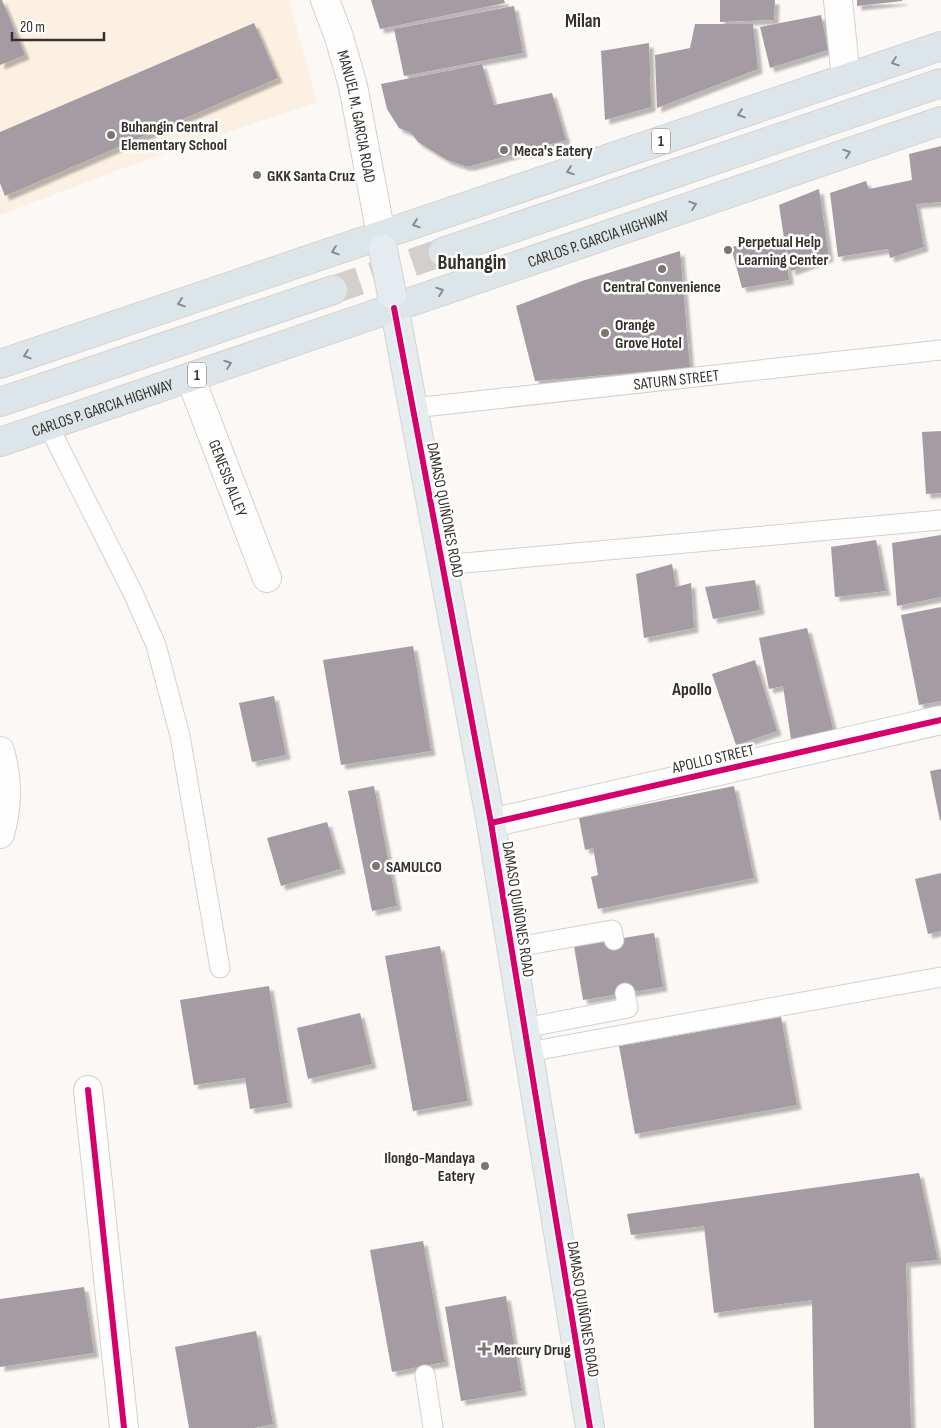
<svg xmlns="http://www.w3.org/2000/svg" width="941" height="1428" viewBox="0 0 941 1428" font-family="'Sofia Sans Condensed',sans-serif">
<defs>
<filter id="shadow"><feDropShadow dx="4.5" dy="4.5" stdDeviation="1" flood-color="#0004"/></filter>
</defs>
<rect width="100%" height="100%" fill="#fbf8f5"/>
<path fill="#fcf0e2" d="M 0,0 L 289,0 L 317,102 L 126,167 L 0,215 Z"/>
<g fill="#a49ca2" filter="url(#shadow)">
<path d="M 0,0 L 2,0 L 25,55 L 0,65 Z"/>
<path d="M 371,0 L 504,0 L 505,3 L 380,29 Z"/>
<path d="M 720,0 L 775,0 L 774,20 L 720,22 Z"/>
<path d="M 857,0 L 902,0 L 902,1 L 857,6 Z"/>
<path d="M 514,6 L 523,53 L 404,76 L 394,29 Z"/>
<path d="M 821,15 L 828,50 L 770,68 L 760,27 Z"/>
<path d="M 254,23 L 278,78 L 5,196 L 0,183 L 0,132 Z"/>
<path d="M 695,24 L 753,24 L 758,69 L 657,108 L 655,55 L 690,48 Z"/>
<path d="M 649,43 L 651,107 L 605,120 L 601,51 Z"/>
<path d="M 482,64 L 494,105 L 552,93 L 566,140 L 471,166 L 465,166 L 447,160 L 418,142 L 411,133 L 399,128 L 387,109 L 381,84 Z"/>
<path d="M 941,146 L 941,202 L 916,204 L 924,247 L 890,258 L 888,249 L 838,257 L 830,193 L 866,181 L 869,189 L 912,180 L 909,154 Z"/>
<path d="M 819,189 L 829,257 L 791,271 L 785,241 L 789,280 L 742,288 L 731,247 L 784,238 L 779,205 Z"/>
<path d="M 680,251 L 690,368 L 535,381 L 516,306 L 582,281 Z"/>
<path d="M 941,431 L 941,493 L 926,494 L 922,432 Z"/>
<path d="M 941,535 L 941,597 L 897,606 L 892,543 Z"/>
<path d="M 876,540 L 886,591 L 835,597 L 831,547 Z"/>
<path d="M 672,564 L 676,587 L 691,583 L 694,628 L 644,638 L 636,574 Z"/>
<path d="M 755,580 L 760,610 L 713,619 L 705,587 Z"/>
<path d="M 941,607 L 941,701 L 919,705 L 901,615 Z"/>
<path d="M 807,628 L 834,732 L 791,739 L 783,686 L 769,689 L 759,638 Z"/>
<path d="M 413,646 L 431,751 L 341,765 L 323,660 Z"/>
<path d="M 755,660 L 777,731 L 736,745 L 712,674 Z"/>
<path d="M 274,696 L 286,755 L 252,762 L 239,703 Z"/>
<path d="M 941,769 L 941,820 L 940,821 L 930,771 Z"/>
<path d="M 374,786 L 397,906 L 372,911 L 348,791 Z"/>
<path d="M 734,786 L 754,878 L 598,909 L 591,877 L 598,875 L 593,848 L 585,850 L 579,818 Z"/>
<path d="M 327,822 L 341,869 L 281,886 L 267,838 Z"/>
<path d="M 941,873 L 941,931 L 928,934 L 915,879 Z"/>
<path d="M 654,933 L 663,987 L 583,1000 L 574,946 Z"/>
<path d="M 440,946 L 468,1101 L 413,1111 L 385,956 Z"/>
<path d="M 269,986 L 288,1103 L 250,1109 L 245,1078 L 194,1085 L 180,1000 Z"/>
<path d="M 360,1013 L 372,1064 L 308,1079 L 297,1028 Z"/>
<path d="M 781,1017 L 797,1105 L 635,1134 L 619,1046 Z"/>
<path d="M 919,1173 L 938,1260 L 906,1263 L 911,1428 L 814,1428 L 812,1300 L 714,1313 L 704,1226 L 631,1235 L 627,1214 Z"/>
<path d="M 423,1241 L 445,1362 L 392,1372 L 370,1250 Z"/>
<path d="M 84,1287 L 94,1353 L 0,1367 L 0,1299 Z"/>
<path d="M 506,1296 L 522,1391 L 461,1401 L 445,1307 Z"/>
<path d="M 256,1331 L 273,1424 L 254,1428 L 189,1428 L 175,1347 Z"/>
</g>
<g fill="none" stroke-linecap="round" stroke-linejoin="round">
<path stroke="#d3d0cc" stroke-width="28" stroke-dasharray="28 14" stroke-linecap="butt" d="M 333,290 L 443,252"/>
<defs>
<g id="service">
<path id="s1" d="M 413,408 L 941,350"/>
<path d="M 48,425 L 133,593 L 156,645 L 180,736 L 220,968"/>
<path d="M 442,565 L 941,520"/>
<path d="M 511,948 L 612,930 L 614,940"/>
<path d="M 524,1028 L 628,1008 L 625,993"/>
<path d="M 528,1052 L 941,977"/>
<path d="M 425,1375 L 433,1428"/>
</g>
<g id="minor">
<path d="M 838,0 L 846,78"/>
<path id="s2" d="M 190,377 L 267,578"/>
<path d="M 0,751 C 8,780 8,805 0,834"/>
<path d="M 491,823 L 941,720"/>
<path d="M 88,1090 L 124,1428"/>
</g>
<g id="secondary">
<path id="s3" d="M 325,0 L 339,37 L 353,86 L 381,235"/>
</g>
<path id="primary" d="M 392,295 L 491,823 L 590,1428"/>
<g id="trunk">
<path d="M 443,252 L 941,83"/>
<path d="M 0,364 L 941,46"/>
<path d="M 0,402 L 333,290"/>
<path id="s4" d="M 0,442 L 941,121"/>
</g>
</defs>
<use href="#service" stroke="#d4d0cc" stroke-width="21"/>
<use href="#minor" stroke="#d4d0cc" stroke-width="30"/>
<use href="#secondary" stroke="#d4d0cc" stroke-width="30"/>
<use href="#primary" stroke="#d5d3d0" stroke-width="30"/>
<use href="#trunk" stroke="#d5d3d0" stroke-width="30"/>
<use href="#service" stroke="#fefefe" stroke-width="19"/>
<use href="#minor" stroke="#fefefe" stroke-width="28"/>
<use href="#secondary" stroke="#fefefe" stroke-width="28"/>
<use href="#primary" stroke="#e5ecef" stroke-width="28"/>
<use href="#trunk" stroke="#dce6ea" stroke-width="28"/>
<defs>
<path id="primary-bridge" d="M 383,249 L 392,295"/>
</defs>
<use href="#primary-bridge" stroke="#d5d3d0" stroke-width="30" stroke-linecap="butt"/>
<use href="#primary-bridge" stroke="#e5ecef" stroke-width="28"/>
<defs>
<g id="cycleway">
<path d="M 394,308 L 491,823 L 590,1428"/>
<path d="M 491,823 L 941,720"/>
<path d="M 88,1090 L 124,1428"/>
</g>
</defs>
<use href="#cycleway" stroke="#fff" stroke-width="9"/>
<use href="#cycleway" stroke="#d6006c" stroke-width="6"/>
</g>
<defs><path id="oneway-chevron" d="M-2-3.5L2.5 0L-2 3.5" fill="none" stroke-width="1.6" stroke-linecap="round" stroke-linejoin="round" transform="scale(1.25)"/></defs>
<g stroke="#888b8a">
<use href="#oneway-chevron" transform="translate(895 62) rotate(161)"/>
<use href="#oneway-chevron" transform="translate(741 114) rotate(161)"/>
<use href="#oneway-chevron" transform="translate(847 153) rotate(-19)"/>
<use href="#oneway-chevron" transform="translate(570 171) rotate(161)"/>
<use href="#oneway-chevron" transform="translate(693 205) rotate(-19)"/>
<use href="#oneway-chevron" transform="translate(416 224) rotate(162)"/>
<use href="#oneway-chevron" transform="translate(335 251) rotate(161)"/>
<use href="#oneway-chevron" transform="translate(440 291) rotate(-19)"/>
<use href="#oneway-chevron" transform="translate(181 303) rotate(161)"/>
<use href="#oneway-chevron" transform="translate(27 355) rotate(161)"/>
<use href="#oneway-chevron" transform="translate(228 364) rotate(-19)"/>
</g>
<g fill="#7a7671" stroke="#fff" stroke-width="2">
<circle cx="111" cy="135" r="5"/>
<circle cx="504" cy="150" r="5"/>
<circle cx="257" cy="175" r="5"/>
<circle cx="728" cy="250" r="5"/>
<circle cx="662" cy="269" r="5"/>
<circle cx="605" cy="333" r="5"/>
<circle cx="376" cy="866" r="5"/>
<circle cx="485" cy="1166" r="5"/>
<path d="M481.5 1341.5h5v5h5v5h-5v5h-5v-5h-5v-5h5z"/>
</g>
<g text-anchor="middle" stroke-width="5" stroke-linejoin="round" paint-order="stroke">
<g fill="#fff" stroke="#726e6a" stroke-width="1">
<rect x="652" y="128.5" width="18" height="25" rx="4"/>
<rect x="188" y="362.5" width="18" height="25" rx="4"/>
</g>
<g font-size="15" font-weight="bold" fill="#35302a">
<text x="661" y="146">1</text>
<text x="197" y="380">1</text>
</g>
<g font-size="16" fill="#35302a" stroke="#fff">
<text dy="6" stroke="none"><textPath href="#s3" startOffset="121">MANUEL M. GARCIA ROAD</textPath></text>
<text dy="6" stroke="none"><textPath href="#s4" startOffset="632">CARLOS P. GARCIA HIGHWAY</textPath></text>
<text dy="6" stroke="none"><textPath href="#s1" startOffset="265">SATURN STREET</textPath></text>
<text dy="6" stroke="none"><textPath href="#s4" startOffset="108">CARLOS P. GARCIA HIGHWAY</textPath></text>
<text dy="6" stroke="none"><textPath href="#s2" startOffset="108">GENESIS ALLEY</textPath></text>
<text transform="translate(446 510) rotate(79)" y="6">DAMASO QUIÑONES ROAD</text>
<text transform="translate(713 758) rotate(-13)" y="6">APOLLO STREET</text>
<text transform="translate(519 909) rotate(81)" y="6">DAMASO QUIÑONES ROAD</text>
<text transform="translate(584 1309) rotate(81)" y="6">DAMASO QUIÑONES ROAD</text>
</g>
<g font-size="16" font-weight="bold" fill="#35302a" stroke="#fff" text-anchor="start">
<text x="121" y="132">Buhangin Central<tspan x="121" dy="18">Elementary School</tspan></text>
<text x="514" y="156">Meca's Eatery</text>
<text x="267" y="181">GKK Santa Cruz</text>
<text x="738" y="247">Perpetual Help<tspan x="738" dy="18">Learning Center</tspan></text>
<text x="662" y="292" text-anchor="middle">Central Convenience</text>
<text x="615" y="330">Orange<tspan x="615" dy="18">Grove Hotel</tspan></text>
<text x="386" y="872">SAMULCO</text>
<text x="475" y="1163" text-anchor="end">Ilongo-Mandaya<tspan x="475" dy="18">Eatery</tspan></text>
<text x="494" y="1355">Mercury Drug</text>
</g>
<g font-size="18" font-weight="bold" fill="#35302a" stroke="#fff">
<text x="692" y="695">Apollo</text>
</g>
<g font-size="19" font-weight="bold" fill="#35302a" stroke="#fff">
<text x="583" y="27">Milan</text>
</g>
<g font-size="21" font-weight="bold" fill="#35302a" stroke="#fff">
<text x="472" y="269">Buhangin</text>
</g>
</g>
<path d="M12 32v8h92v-8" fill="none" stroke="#35302a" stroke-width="2.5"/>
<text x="20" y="32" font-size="15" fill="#35302a" stroke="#ffffff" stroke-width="4" paint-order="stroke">20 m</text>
</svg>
